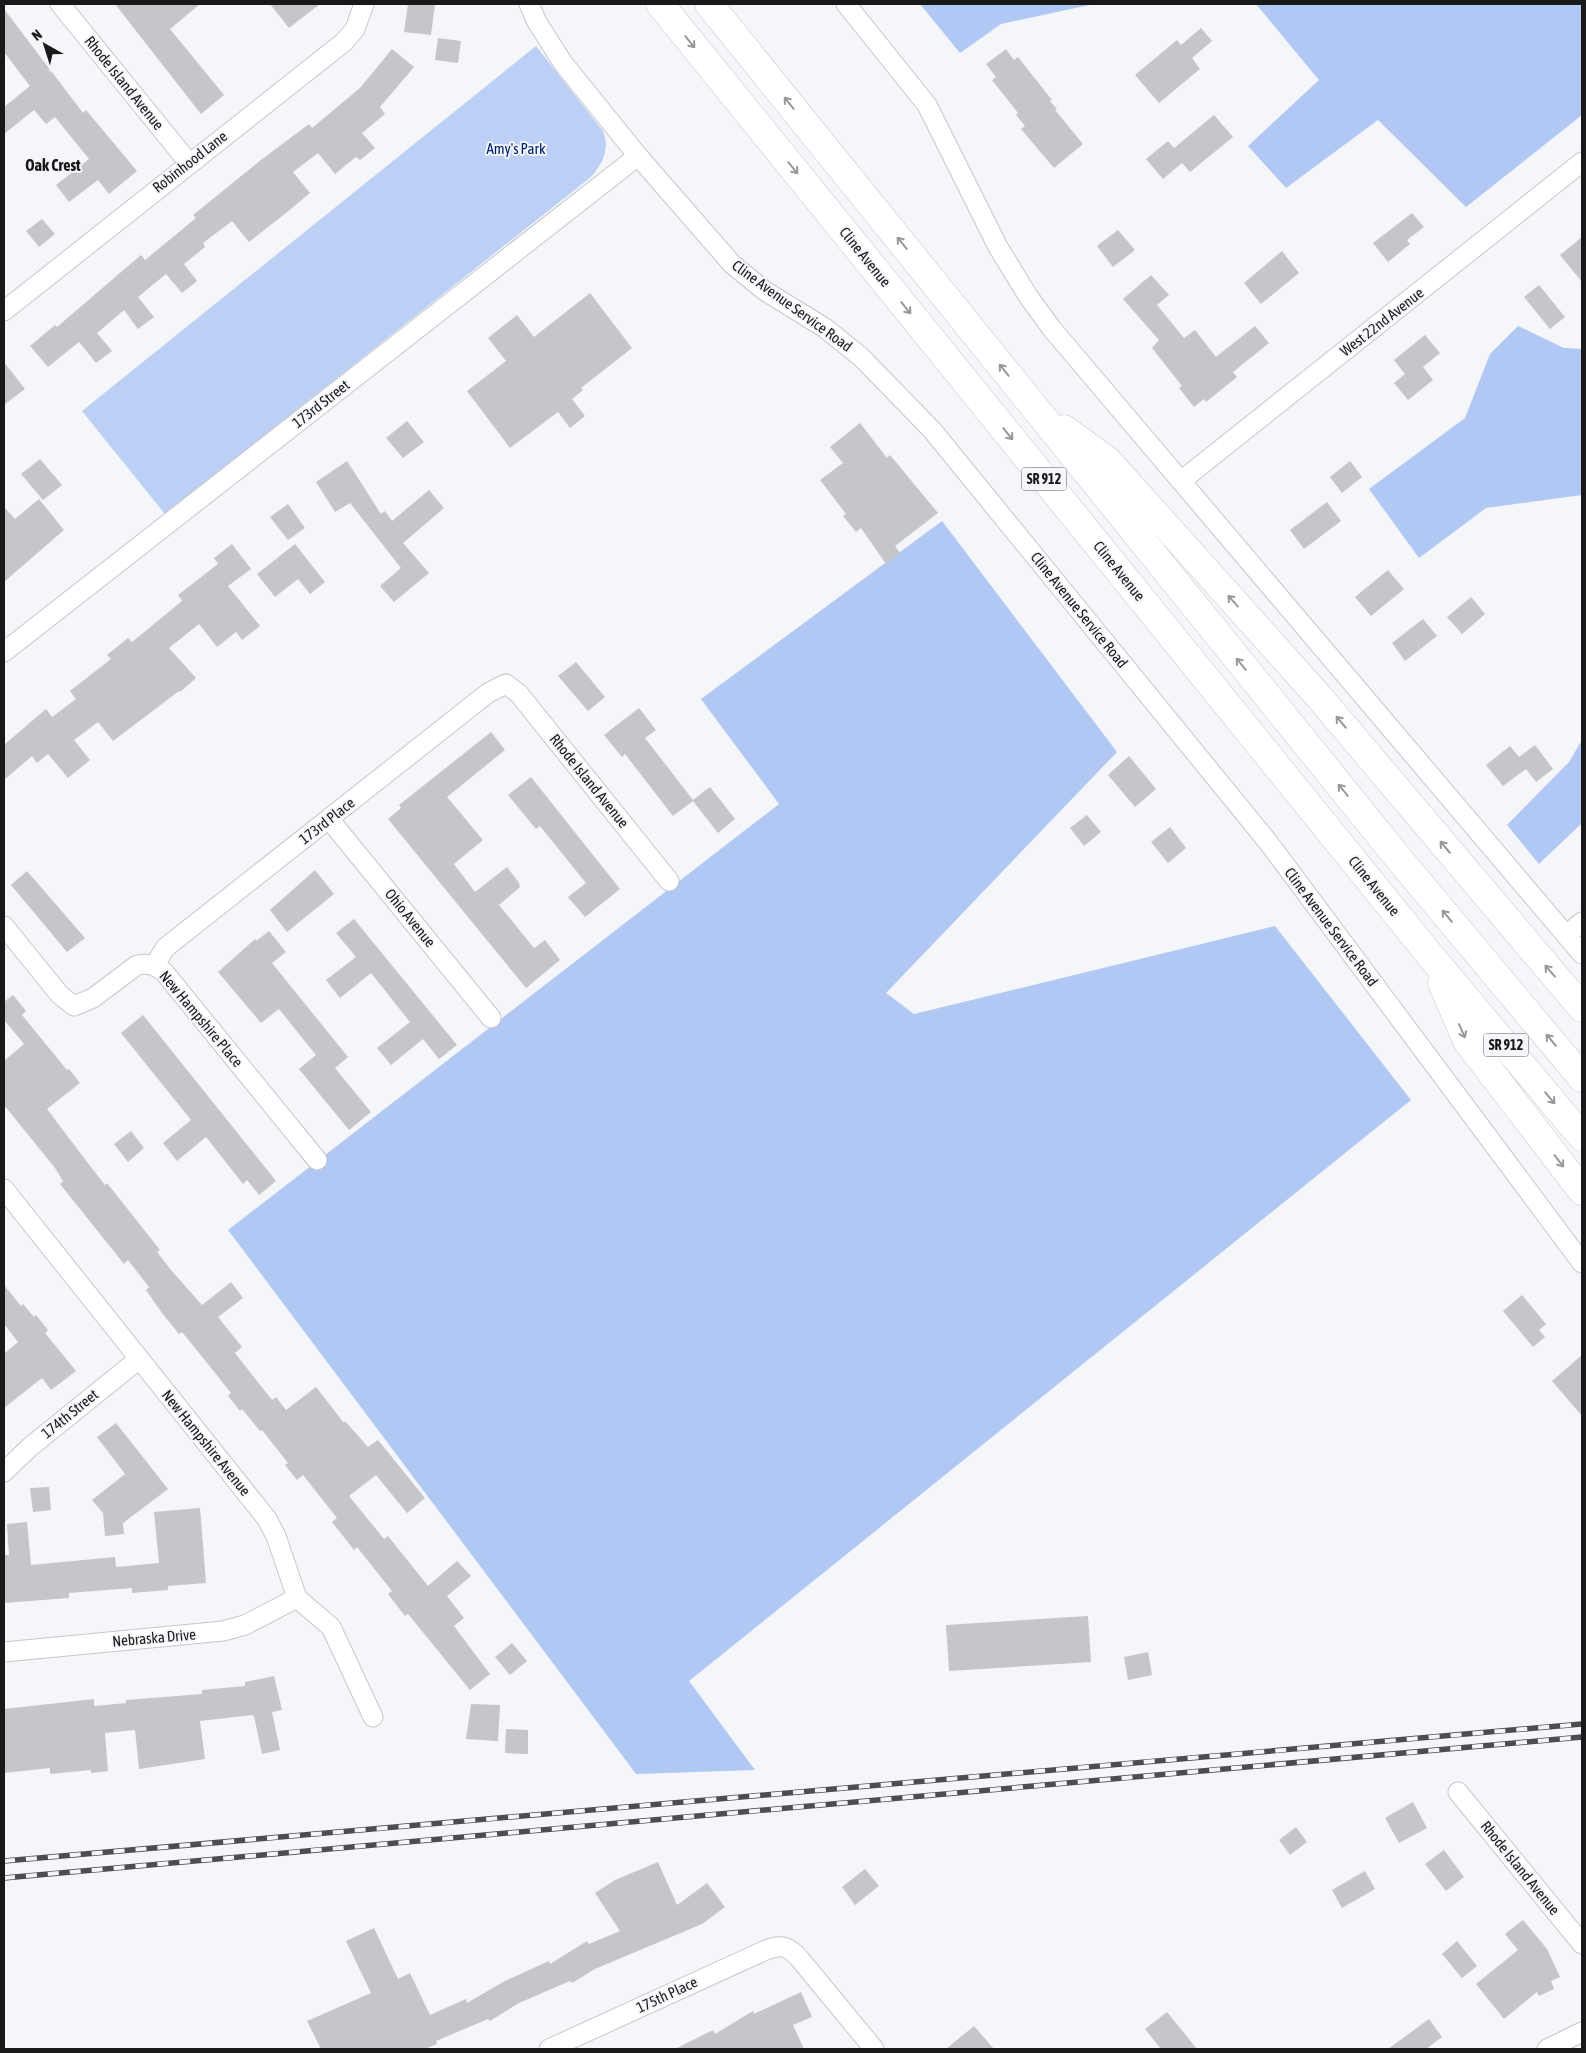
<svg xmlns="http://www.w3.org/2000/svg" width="1586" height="2053" viewBox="0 0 1586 2053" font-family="'Asap Condensed',sans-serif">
<rect width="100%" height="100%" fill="#f4f6f9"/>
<path fill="#bccff4" d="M 536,46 L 603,131 C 610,149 603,163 591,177 L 165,514 L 82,411 Z"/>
<g fill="#b0c8f3">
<path d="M 920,4 L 1094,4 L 1001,24 L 960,53 Z"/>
<path d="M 1256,4 L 1582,4 L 1582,115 L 1466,207 L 1378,120 L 1286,188 L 1248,146 L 1319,80 Z"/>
<path d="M 1518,326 L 1564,348 L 1582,349 L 1582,495 L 1486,508 L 1419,558 L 1369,489 L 1465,418 L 1490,354 Z"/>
<path d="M 942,521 L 1117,752 L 886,993 L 914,1014 L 1275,926 L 1411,1100 L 689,1681 L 755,1770 L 636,1774 L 228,1230 L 779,804 L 701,699 Z"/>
<path d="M 1582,740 L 1582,823 L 1539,864 L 1507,825 L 1569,762 Z"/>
</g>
<g fill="#c4c6c9">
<path d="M 115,4 L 200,4 L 170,29 L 224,95 L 201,114 Z"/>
<path d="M 270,4 L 320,4 L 289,28 Z"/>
<path d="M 408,4 L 435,4 L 431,35 L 404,32 Z"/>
<path d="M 4,9 L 83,113 L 86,110 L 137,171 L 109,194 L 98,180 L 69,202 L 56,185 L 89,159 L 55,117 L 46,124 L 34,110 L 4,134 L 4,107 L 30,86 L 4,52 Z"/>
<path d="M 1201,28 L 1212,41 L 1192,58 L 1200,69 L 1159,103 L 1135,75 L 1177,40 L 1181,45 Z"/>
<path d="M 438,38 L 461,41 L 458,63 L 435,60 Z"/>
<path d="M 392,49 L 414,67 L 380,107 L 385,114 L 362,133 L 375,148 L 360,160 L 356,157 L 335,174 L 318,153 L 293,172 L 310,193 L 286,213 L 249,242 L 232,221 L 203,243 L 205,247 L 184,264 L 197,281 L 182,293 L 166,274 L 138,297 L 154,317 L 138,329 L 124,310 L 97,333 L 112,351 L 96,363 L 79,342 L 48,367 L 30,346 L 55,325 L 57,327 L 141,255 L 145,260 L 196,218 L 193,215 L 261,160 L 309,124 L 312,128 L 360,88 Z"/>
<path d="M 1006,49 L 1014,60 L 1018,57 L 1052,100 L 1050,101 L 1057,109 L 1055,110 L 1083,144 L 1054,168 L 1021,129 L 1025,126 L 1016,115 L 1018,113 L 992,80 L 996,77 L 986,64 Z"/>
<path d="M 1214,115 L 1233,137 L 1190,172 L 1182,163 L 1163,179 L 1146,159 L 1168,141 L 1174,148 Z"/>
<path d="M 1412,213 L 1424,227 L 1407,240 L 1410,244 L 1388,262 L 1373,243 Z"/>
<path d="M 42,219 L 55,234 L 39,247 L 26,231 Z"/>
<path d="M 1118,230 L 1135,250 L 1113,267 L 1097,246 Z"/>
<path d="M 1582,237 L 1582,282 L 1560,255 Z"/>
<path d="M 1282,251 L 1299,273 L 1261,304 L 1244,283 Z"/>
<path d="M 1151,275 L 1169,295 L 1157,305 L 1184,338 L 1195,330 L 1216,357 L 1255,326 L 1269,343 L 1233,372 L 1237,377 L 1206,402 L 1204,399 L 1194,407 L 1179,388 L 1182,386 L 1152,348 L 1159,340 L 1123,299 Z"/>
<path d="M 1539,285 L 1565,317 L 1550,329 L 1524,297 Z"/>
<path d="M 590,293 L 632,348 L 581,388 L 583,390 L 572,399 L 585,416 L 570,428 L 558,412 L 510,448 L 467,391 L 506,361 L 488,338 L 517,315 L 534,337 Z"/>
<path d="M 1425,335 L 1440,353 L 1423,367 L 1433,380 L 1408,400 L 1394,383 L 1405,374 L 1394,360 Z"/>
<path d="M 4,362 L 25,389 L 4,405 Z"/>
<path d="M 407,421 L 424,442 L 403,458 L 386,438 Z"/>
<path d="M 860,423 L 887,458 L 890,455 L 938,513 L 895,546 L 900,553 L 886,564 L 861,528 L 856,532 L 843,516 L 846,514 L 820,480 L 843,463 L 830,447 Z"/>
<path d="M 40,459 L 62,485 L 43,500 L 21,474 Z"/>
<path d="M 347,461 L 381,514 L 385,511 L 392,521 L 429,490 L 444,508 L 403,543 L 429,573 L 394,602 L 380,586 L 401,568 L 350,503 L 335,512 L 316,482 Z"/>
<path d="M 1350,461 L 1362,477 L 1342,493 L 1330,477 Z"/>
<path d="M 39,499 L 64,530 L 4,582 L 4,507 L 15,519 Z"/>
<path d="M 1327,502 L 1341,521 L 1304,549 L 1290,530 Z"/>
<path d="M 288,504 L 305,528 L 288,540 L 270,517 Z"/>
<path d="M 232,544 L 251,569 L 228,586 L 260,626 L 242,640 L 236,632 L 217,647 L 199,624 L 169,648 L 196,678 L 180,692 L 179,691 L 113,741 L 98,722 L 74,740 L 90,760 L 68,778 L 48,754 L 37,763 L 32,756 L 4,780 L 4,745 L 46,709 L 52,717 L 76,699 L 70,691 L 111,659 L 107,655 L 128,638 L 132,642 L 182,601 L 178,595 L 218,564 L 214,558 Z"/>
<path d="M 295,544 L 325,582 L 310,594 L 298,579 L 275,597 L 257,574 Z"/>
<path d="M 1388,570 L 1404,589 L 1371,616 L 1355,597 Z"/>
<path d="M 1471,597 L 1485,614 L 1462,634 L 1447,617 Z"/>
<path d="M 1423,619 L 1437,636 L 1405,661 L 1392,643 Z"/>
<path d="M 576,662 L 605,697 L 588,711 L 558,676 Z"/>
<path d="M 639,708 L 656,730 L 645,738 L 693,800 L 710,787 L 735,819 L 718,833 L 693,801 L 673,816 L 625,754 L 622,757 L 604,735 Z"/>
<path d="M 491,732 L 505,750 L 447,797 L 483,840 L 454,864 L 475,892 L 507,867 L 519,883 L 520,887 L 499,905 L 534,948 L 545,940 L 560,960 L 526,988 L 388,819 L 401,808 L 399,805 Z"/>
<path d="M 1535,745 L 1553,769 L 1536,782 L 1526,769 L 1503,786 L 1486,765 L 1510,746 L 1519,757 Z"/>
<path d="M 1129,756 L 1156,789 L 1135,807 L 1108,775 Z"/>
<path d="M 531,777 L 620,889 L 585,917 L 568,897 L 586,883 L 540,826 L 536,829 L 508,795 Z"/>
<path d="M 1087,815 L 1101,832 L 1084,846 L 1070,828 Z"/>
<path d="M 1170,827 L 1186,848 L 1168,863 L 1151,842 Z"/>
<path d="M 315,870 L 334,894 L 287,932 L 270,910 Z"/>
<path d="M 27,871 L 85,938 L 67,952 L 11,885 Z"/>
<path d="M 354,919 L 457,1045 L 439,1059 L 423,1039 L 391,1065 L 377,1048 L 410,1022 L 371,973 L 340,998 L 326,980 L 356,957 L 336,933 Z"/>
<path d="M 269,931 L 286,952 L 272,963 L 348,1057 L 335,1068 L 371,1112 L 349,1130 L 299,1069 L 316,1055 L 279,1009 L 261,1023 L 218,972 L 255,939 L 256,941 Z"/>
<path d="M 13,995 L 26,1011 L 22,1015 L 67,1070 L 69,1069 L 80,1083 L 47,1109 L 87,1162 L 105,1185 L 107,1183 L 160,1250 L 157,1252 L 171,1270 L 202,1305 L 231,1282 L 243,1298 L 218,1317 L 242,1347 L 235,1353 L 272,1400 L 276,1397 L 286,1410 L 316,1387 L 344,1423 L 345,1421 L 368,1447 L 378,1440 L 425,1498 L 407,1513 L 376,1475 L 349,1496 L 384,1539 L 388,1536 L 428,1586 L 457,1561 L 471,1576 L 447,1596 L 464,1618 L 454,1626 L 490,1674 L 470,1690 L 408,1614 L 405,1616 L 388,1594 L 392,1591 L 357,1547 L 354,1550 L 332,1522 L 337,1518 L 303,1475 L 297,1480 L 285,1465 L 288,1463 L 262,1430 L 260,1431 L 242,1409 L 240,1411 L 228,1396 L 231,1393 L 212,1369 L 182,1332 L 179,1334 L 162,1313 L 146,1290 L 149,1287 L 128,1260 L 124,1264 L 60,1184 L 63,1181 L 55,1168 L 4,1105 L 4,1061 L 24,1044 L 4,1020 L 4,1002 Z"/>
<path d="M 143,1015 L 276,1181 L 259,1195 L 247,1180 L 243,1184 L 206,1137 L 177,1161 L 163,1143 L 191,1120 L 121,1033 Z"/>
<path d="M 131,1131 L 144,1148 L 128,1162 L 114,1144 Z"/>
<path d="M 4,1285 L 21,1306 L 23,1304 L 34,1317 L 36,1315 L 48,1330 L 45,1333 L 76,1371 L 51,1390 L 42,1378 L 4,1408 L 4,1354 L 18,1342 L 4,1324 Z"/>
<path d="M 1522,1295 L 1546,1324 L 1539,1330 L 1545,1337 L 1533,1347 L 1503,1311 Z"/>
<path d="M 1582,1355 L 1582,1416 L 1552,1381 Z"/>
<path d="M 116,1423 L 168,1489 L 123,1523 L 124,1534 L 105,1536 L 103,1513 L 92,1500 L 125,1474 L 97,1437 Z"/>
<path d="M 49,1487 L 51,1510 L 33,1512 L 30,1488 Z"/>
<path d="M 200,1508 L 206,1583 L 168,1586 L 168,1590 L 132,1593 L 132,1588 L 69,1593 L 69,1598 L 4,1603 L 4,1555 L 9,1555 L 7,1524 L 27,1522 L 31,1565 L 115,1557 L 116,1567 L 159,1563 L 154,1512 Z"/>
<path d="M 1088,1616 L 1091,1662 L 949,1671 L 946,1625 Z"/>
<path d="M 512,1643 L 527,1661 L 510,1675 L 495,1657 Z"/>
<path d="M 1148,1652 L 1152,1675 L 1128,1680 L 1124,1657 Z"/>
<path d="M 274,1676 L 282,1710 L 272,1712 L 280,1750 L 262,1754 L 254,1716 L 252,1715 L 200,1721 L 205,1759 L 139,1769 L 135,1730 L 105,1733 L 108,1771 L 91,1773 L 91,1770 L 50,1774 L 50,1768 L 4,1773 L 4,1709 L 94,1699 L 94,1706 L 126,1703 L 126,1700 L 202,1694 L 202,1690 L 245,1686 L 245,1682 Z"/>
<path d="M 471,1704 L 500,1705 L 498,1741 L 466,1739 Z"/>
<path d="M 506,1729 L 528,1730 L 528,1754 L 505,1753 Z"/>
<path d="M 1413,1802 L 1427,1828 L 1399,1843 L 1385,1818 Z"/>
<path d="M 1296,1827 L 1307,1842 L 1290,1855 L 1279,1840 Z"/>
<path d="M 1444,1850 L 1464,1877 L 1446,1891 L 1425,1864 Z"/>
<path d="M 658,1862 L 677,1905 L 707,1883 L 725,1907 L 702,1924 L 595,1969 L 572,1983 L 570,1981 L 519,2003 L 490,2021 L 488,2019 L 436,2041 L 437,2044 L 425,2049 L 321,2049 L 307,2021 L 371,1993 L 346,1941 L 374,1928 L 398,1979 L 410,1973 L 430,2015 L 466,1999 L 467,2003 L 503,1982 L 549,1961 L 550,1964 L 587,1941 L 589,1944 L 620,1931 L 595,1893 L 615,1880 Z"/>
<path d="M 865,1869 L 879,1886 L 855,1905 L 842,1887 Z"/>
<path d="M 1365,1871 L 1375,1889 L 1342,1908 L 1332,1890 Z"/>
<path d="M 1523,1920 L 1547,1949 L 1560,1977 L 1551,1981 L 1554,1989 L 1539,1996 L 1537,1992 L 1504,2019 L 1476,1984 L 1518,1950 L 1505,1934 Z"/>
<path d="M 1457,1941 L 1477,1966 L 1462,1978 L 1442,1954 Z"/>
<path d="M 801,1992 L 812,2017 L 793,2025 L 804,2049 L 675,2049 L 713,2030 L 715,2034 L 753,2011 L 754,2014 Z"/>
<path d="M 1167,2012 L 1197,2049 L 1161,2049 L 1145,2029 Z"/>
<path d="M 1429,2019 L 1442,2037 L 1426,2049 L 1388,2049 Z"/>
<path d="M 974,2026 L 994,2049 L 946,2049 Z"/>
</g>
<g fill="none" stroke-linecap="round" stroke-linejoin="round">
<defs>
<g id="minor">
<path d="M 60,4 L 189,163"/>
<path d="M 529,4 L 537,22 L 563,63 L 638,156 L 732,264 L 765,291 L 825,328 L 861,357 L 932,430 L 1268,842 L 1582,1263"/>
<path d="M 846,4 L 927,105 L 998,247 L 1028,296 L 1052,329 L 1582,954"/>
<path d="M 4,311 L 344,42 L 355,29 L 364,4"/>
<path d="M 1181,481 L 1582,162"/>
<path d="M 4,652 L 638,156"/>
<path d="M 329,819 L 491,1018"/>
<path d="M 4,926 L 60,995 L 74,1006 L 93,998 L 137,965 C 149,963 154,965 164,972 L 317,1160"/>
<path d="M 1566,935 L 1582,922"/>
<path d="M 155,965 L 165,948 L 488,693 L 506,684 L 519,694 L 669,881"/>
<path d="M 4,1189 L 267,1519 L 276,1536 L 297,1598 L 331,1627 L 373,1717"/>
<path d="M 4,1472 L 30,1447 L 139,1359"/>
<path d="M 4,1652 L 223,1631 L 245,1625 L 297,1598"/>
<path d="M 1458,1792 L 1582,1944"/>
<path d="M 549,2049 L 766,1950 C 781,1944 788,1946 799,1958 L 874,2049"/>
<path d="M 1547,2049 L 1582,2032"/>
</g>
<g id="highway">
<path d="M 660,4 L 1429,954 L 1582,1137"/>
<path d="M 709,4 L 1395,854 L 1582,1078"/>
<path d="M 1064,429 L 1108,461 L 1320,698 L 1582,1008"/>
<path d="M 1442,983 L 1467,1041 L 1582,1191"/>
</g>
</defs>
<use href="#minor" stroke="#c5c7ca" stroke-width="21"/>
<use href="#highway" stroke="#c5c7ca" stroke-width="29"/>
<use href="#minor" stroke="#fff" stroke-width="19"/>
<use href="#highway" stroke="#fff" stroke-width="28"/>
<defs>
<g id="rail">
<path d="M 4,1861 L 1582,1724"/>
<path d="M 4,1878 L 1582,1737"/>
</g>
</defs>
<use href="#rail" stroke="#4d4d4f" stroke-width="5.5"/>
<use href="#rail" stroke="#f4f6f9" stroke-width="4" stroke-dasharray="11" stroke-linecap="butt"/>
</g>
<defs><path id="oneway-shaft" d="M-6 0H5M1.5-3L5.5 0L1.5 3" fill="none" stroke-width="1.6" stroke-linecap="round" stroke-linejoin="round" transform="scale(1.25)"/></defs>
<g stroke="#989898">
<use href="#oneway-shaft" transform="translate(690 42) rotate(51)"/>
<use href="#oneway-shaft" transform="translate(789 103) rotate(-129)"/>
<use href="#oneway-shaft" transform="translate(793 168) rotate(51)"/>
<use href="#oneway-shaft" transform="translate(902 243) rotate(-129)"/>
<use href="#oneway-shaft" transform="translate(906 308) rotate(51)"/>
<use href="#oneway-shaft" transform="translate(1004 370) rotate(-129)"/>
<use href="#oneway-shaft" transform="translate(1008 434) rotate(51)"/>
<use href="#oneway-shaft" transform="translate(1233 601) rotate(-132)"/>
<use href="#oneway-shaft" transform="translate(1241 664) rotate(-129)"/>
<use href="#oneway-shaft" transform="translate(1341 722) rotate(-130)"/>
<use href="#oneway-shaft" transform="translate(1343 790) rotate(-129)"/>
<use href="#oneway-shaft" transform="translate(1445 847) rotate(-130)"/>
<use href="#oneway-shaft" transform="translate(1447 916) rotate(-130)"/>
<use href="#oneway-shaft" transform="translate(1550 971) rotate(-131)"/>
<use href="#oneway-shaft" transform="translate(1462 1031) rotate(66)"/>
<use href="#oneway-shaft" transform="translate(1551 1040) rotate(-130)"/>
<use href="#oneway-shaft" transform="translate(1550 1098) rotate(50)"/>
<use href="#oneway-shaft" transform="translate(1559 1161) rotate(52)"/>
</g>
<g text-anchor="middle" stroke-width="4" stroke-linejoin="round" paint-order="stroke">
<g fill="#f4f6f9" stroke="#5b5b5d" stroke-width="1">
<rect x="1021.5" y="467.5" width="45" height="23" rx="4"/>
<rect x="1483.5" y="1033.5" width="45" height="23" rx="4"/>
</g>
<g font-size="14" font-weight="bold" fill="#19191a">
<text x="1044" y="484">SR 912</text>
<text x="1506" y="1050">SR 912</text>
</g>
<g font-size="15" fill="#19191a" stroke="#f4f6f9">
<text transform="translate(124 83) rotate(51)" y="5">Rhode Island Avenue</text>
<text transform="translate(190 162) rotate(-38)" y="5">Robinhood Lane</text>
<text transform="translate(865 257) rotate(51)" y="5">Cline Avenue</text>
<text transform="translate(792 306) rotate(36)" y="5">Cline Avenue Service Road</text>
<text transform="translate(1382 322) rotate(-38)" y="5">West 22nd Avenue</text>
<text transform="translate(321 404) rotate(-38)" y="5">173rd Street</text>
<text transform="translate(1119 571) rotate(51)" y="5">Cline Avenue</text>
<text transform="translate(1079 610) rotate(51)" y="5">Cline Avenue Service Road</text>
<text transform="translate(589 781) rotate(51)" y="5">Rhode Island Avenue</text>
<text transform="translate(327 821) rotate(-38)" y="5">173rd Place</text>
<text transform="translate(1374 886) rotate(51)" y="5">Cline Avenue</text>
<text transform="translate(410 918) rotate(51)" y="5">Ohio Avenue</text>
<text transform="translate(1331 927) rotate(53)" y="5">Cline Avenue Service Road</text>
<text transform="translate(201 1019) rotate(50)" y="5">New Hampshire Place</text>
<text transform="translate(70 1414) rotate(-39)" y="5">174th Street</text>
<text transform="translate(206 1443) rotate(51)" y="5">New Hampshire Avenue</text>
<text transform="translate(154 1638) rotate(-5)" y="5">Nebraska Drive</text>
<text transform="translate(1520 1868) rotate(51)" y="5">Rhode Island Avenue</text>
<text transform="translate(667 1995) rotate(-25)" y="5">175th Place</text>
</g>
<g font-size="15" fill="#012170" stroke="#f4f6f9">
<text x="516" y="154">Amy's Park</text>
</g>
<g font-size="16" font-weight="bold" fill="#19191a" stroke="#f4f6f9">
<text x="53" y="171">Oak Crest</text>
</g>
</g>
<rect width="1586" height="2053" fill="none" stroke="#19191a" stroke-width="10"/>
<g transform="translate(45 45) rotate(321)" stroke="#f4f6f9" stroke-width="4" paint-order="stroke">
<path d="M0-4L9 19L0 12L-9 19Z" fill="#19191a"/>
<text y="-8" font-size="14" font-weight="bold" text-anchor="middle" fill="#19191a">N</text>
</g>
</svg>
